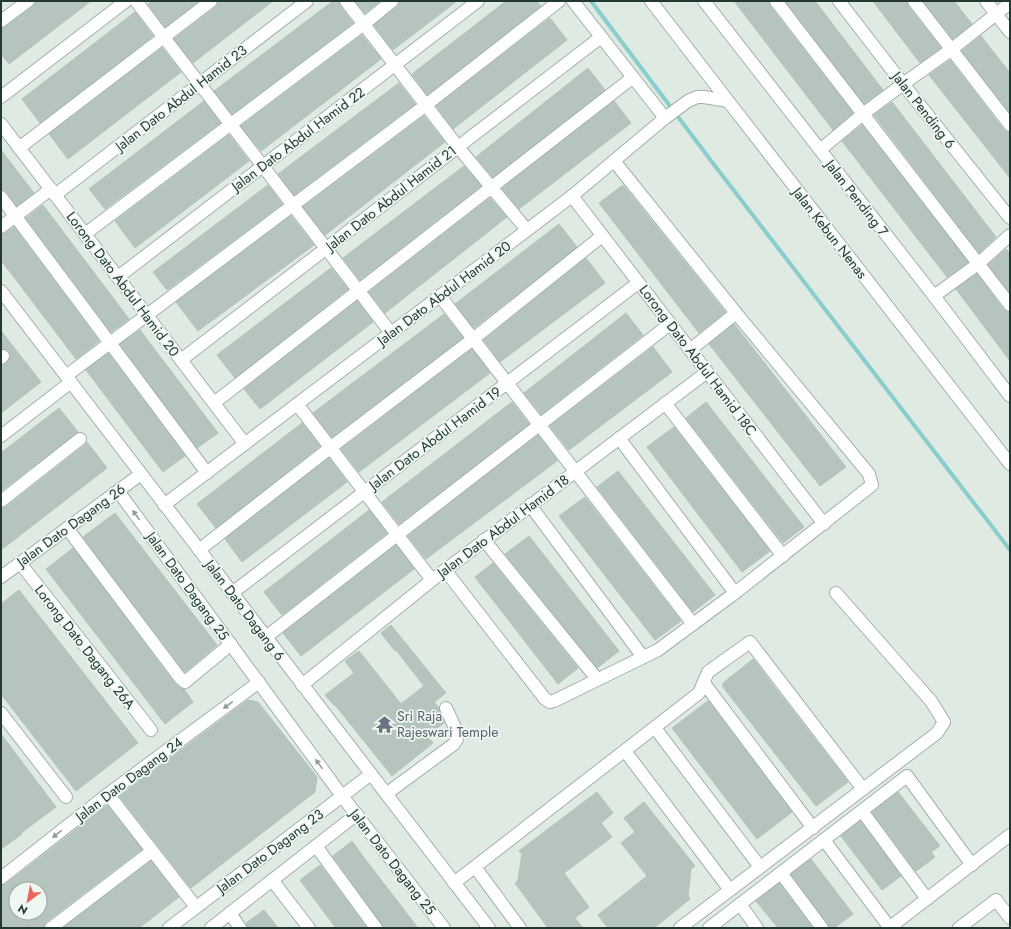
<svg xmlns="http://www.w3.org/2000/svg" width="1011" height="929" viewBox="0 0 1011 929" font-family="Jost,sans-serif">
<rect width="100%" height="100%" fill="#dfeae3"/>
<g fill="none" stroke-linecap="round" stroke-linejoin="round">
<path stroke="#89cdcc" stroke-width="4" d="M 591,1 L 712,162 L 1010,550"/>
</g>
<g fill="#b5c4bc" stroke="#b2c3b9" fill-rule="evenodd">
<path d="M 35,1 L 91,1 L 9,64 L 1,54 L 1,28 L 5,27 L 32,7 L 35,4 Z"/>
<path d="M 152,1 L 199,1 L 165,27 L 148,4 Z"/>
<path d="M 218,1 L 273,1 L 193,63 L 174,39 L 216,7 L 218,4 Z"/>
<path d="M 333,1 L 339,1 L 340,6 L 353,23 L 232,114 L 214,91 Z"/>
<path d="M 355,1 L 380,1 L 365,13 Z"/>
<path d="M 399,1 L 457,1 L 393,50 L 374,25 L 397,7 L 399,4 Z"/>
<path d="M 506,1 L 537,1 L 541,6 L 427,95 L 412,74 Z"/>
<path d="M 734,1 L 769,1 L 770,6 L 853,113 L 833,130 Z"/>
<path d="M 785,1 L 815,1 L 883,90 L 864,104 Z"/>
<path d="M 873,1 L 907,1 L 908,6 L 941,48 L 920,63 Z"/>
<path d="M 923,1 L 954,1 L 972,24 L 953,39 Z"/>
<path d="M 135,12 L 153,36 L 40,123 L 22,99 Z"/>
<path d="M 550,18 L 567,40 L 453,129 L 436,106 Z"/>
<path d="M 362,35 L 381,59 L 261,151 L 241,126 Z"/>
<path d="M 981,36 L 1010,73 L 1010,113 L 962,51 Z"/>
<path d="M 162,48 L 181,72 L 68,159 L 49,134 Z"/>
<path d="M 950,60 L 1004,130 L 1007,132 L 1010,132 L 1010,178 L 929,75 Z"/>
<path d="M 588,68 L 605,90 L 493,177 L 476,157 Z"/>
<path d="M 399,83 L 415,104 L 294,195 L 278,174 Z"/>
<path d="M 204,101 L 220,123 L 105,209 L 89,189 Z"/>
<path d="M 614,101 L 631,123 L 519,209 L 502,188 Z"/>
<path d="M 892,102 L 996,237 L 979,253 L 874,115 Z"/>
<path d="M 424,116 L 445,142 L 325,235 L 303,207 Z"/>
<path d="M 862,125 L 968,262 L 947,277 L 842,141 Z"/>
<path d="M 229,135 L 249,161 L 135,248 L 115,221 Z"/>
<path d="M 1,150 L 34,193 L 17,206 L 7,192 L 4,190 L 1,190 Z"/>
<path d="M 464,166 L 481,186 L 360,280 L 343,258 Z"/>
<path d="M 268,185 L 282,204 L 167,290 L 153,272 Z"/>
<path d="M 623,185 L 725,312 L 699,333 L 599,203 Z"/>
<path d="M 490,198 L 507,217 L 385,313 L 369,292 Z"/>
<path d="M 43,205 L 129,319 L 111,332 L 26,218 Z"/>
<path d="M 291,216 L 314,245 L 198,331 L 176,302 Z"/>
<path d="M 559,224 L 577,247 L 474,328 L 455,304 Z"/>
<path d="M 14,227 L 99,341 L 76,359 L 1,260 L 1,234 L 6,233 Z"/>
<path d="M 1006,249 L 1010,254 L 1010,293 L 988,265 Z"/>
<path d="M 586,258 L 605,283 L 500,362 L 484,340 Z"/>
<path d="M 331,268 L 348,289 L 235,378 L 217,355 Z"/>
<path d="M 977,274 L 1004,310 L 1007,312 L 1010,312 L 1010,361 L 956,289 Z"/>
<path d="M 357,301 L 373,322 L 260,409 L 244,389 Z"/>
<path d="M 626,313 L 643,335 L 541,414 L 524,393 Z"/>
<path d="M 444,314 L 463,338 L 332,437 L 313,413 Z"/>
<path d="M 734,324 L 846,467 L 820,486 L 709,344 Z"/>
<path d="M 140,330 L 218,433 L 197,448 L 120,344 Z"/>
<path d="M 1,331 L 41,382 L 1,413 L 1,365 L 6,363 L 10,358 L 10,354 L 8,350 L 5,349 L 1,349 Z"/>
<path d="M 653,347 L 672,372 L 569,450 L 550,426 Z"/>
<path d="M 472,349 L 490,373 L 359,472 L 341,449 Z"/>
<path d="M 108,353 L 185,456 L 163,472 L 86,370 Z"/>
<path d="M 512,402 L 529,424 L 399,524 L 382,502 Z"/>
<path d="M 706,402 L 804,527 L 783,543 L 686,418 Z"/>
<path d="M 59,408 L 78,432 L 1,491 L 1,453 Z"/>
<path d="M 302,423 L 320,446 L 216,528 L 197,504 Z"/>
<path d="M 674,427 L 770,551 L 742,572 L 647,447 Z"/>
<path d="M 538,435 L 557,460 L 557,461 L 426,559 L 408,536 Z"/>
<path d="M 87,442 L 107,468 L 1,550 L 1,508 L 6,507 L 85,445 Z"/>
<path d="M 329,458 L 347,482 L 242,562 L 225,539 Z"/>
<path d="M 618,471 L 715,595 L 693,612 L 597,487 Z"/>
<path d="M 585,497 L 681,621 L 655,640 L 559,516 Z"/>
<path d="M 369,510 L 387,533 L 282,615 L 264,592 Z"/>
<path d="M 115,513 L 217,645 L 185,672 L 83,537 Z"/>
<path d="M 529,536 L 619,651 L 597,668 L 505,554 Z"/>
<path d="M 396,545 L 414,569 L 301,656 L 283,633 Z"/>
<path d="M 73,548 L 174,683 L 180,688 L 184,689 L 193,702 L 165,724 L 46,569 Z"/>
<path d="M 493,563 L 578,668 L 558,684 L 475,577 Z"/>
<path d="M 19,590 L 138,743 L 76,791 L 1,694 L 1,604 Z"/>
<path d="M 391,625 L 446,693 L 434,702 L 439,708 L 444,723 L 427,736 L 433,743 L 392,776 L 335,705 L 334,705 L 325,695 L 354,673 L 345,661 L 359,651 L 401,704 L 424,686 L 396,650 L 395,651 L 381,633 Z"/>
<path d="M 753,659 L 848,782 L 816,806 L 723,687 L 723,683 Z"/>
<path d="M 248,700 L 258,702 L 317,777 L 315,792 L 191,888 L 119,796 Z"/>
<path d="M 708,701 L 792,812 L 757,839 L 672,728 Z"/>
<path d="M 1,734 L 56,807 L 21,833 L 22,834 L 1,849 Z"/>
<path d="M 597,792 L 613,813 L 601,823 L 612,837 L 564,873 L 589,907 L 575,918 L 583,928 L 548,928 L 515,883 L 518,880 L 522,854 L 519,851 Z"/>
<path d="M 898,792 L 940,846 L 931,852 L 935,857 L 916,871 L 872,812 Z"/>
<path d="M 644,802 L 695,866 L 691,869 L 688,896 L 690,899 L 654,928 L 608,928 L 598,915 L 647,876 L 621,843 L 635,832 L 624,818 Z"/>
<path d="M 107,805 L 142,849 L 46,922 L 44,925 L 44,928 L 1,928 L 1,886 L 6,884 ZM 16,889 L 40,889 L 40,913 L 16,913 Z"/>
<path d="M 860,821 L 901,876 L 882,890 L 841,836 Z"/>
<path d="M 352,841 L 365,859 L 418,928 L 383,928 L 382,924 L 333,856 Z"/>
<path d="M 811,859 L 853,914 L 834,928 L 829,928 L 828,924 L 791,874 Z"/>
<path d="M 151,861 L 179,897 L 139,928 L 63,928 Z"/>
<path d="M 320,865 L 367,928 L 336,928 L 300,880 Z"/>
<path d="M 779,883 L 813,928 L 778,928 L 756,901 Z"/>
<path d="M 264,910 L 278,928 L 247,928 L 246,923 Z"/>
</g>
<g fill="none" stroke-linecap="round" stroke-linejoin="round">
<defs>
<g id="minor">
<path d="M 136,1 L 391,333"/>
<path d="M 346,1 L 458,147 L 527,230"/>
<path d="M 573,1 L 665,118"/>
<path d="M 651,1 L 728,101 L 1010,464"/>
<path d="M 704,1 L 934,296 L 1010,396"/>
<path d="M 776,1 L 1010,305"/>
<path d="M 839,1 L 903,84 L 1010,218"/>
<path d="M 914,1 L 1010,125"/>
<path d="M 986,1 L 1010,32"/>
<path d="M 1,21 L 28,1"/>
<path d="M 1,97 L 126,1"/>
<path d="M 1,124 L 245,444"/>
<path d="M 19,148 L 211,1"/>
<path d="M 820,150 L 863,114 L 903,84 L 952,49 L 1010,3"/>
<path d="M 55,195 L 307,1"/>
<path d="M 572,196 L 824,524"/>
<path d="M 1,197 L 207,473"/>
<path d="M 1,227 L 51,189"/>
<path d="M 85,234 L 364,24 L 392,1"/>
<path d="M 118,277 L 478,1"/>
<path d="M 1,291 L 489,928"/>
<path d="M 440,296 L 693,624"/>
<path d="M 934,296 L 978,264 L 1010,235"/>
<path d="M 690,350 L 736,313"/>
<path d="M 1,358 L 3,356"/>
<path d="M 181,360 L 601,37"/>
<path d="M 66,376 L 426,105 L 559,1"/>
<path d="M 214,403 L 632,78"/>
<path d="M 665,403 L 783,556"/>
<path d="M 297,404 L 432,580"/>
<path d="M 1,436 L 71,382"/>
<path d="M 619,438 L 735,593"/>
<path d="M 118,491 L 342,796 L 444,928"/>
<path d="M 1,501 L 80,439"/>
<path d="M 164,505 L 572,196 L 665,118 L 688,101 L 697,97 L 704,97 L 728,101"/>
<path d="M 530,505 L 643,657"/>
<path d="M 67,528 L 180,678 L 185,682 L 231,644"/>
<path d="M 484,540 L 597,679"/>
<path d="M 199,550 L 330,448 L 473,339 L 602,236"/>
<path d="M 20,563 L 151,730"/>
<path d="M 445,570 L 545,699 L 550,702 L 554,701 L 658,650 L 735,593 L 872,485 L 869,474 L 736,313 L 614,161"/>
<path d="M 1,577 L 141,474"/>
<path d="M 232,593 L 638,283"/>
<path d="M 836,593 L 931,701 L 944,722 L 937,733 L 863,789"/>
<path d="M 266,637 L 397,535 L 670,324"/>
<path d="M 704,683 L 813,828"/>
<path d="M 302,685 L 432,580 L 707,372"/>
<path d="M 1,713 L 66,797"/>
<path d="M 655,728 L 760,867"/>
<path d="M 625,751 L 730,890"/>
<path d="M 108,794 L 196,907"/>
<path d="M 386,794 L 454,744 L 457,739 L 456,730 L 446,708"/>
<path d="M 862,811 L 927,899"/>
<path d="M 824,840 L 890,928"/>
<path d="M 316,846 L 376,928"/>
<path d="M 475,867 L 520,928"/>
<path d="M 781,873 L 822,928"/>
<path d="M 1,878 L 108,794 L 259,682"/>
<path d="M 272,880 L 309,928"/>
<path d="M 454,883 L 699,693 L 708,672 L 750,642 L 863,789 L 680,928"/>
<path d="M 740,904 L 757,928"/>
<path d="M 230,913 L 240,928"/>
<path d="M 51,928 L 152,851"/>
<path d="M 169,928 L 371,774"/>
<path d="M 211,928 L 357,814"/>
<path d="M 709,928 L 907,776 L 972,865"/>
<path d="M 889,928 L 1010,835"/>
<path d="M 959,928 L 996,900 L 1010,918"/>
</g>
</defs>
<use href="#minor" stroke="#a2b1a9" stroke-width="14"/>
<use href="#minor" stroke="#fff" stroke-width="12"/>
</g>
<defs><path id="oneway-solid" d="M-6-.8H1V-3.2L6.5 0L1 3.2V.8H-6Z"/></defs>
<g fill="#909c96">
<use href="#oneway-solid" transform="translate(136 515) rotate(-126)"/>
<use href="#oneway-solid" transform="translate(228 705) rotate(143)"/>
<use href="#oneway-solid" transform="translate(319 764) rotate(-126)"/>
<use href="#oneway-solid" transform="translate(57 834) rotate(142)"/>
</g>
<defs>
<symbol id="temple-bare" viewBox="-9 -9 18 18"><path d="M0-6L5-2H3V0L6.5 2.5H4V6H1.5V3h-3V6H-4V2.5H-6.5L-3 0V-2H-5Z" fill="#6b7280" stroke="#eff7f2" stroke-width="2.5" paint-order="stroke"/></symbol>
</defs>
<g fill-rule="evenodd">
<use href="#temple-bare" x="372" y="712" width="25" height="25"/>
</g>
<g text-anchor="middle" stroke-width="3.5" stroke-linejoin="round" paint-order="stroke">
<g font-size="14" fill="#21392e" stroke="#eff7f2">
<text transform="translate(181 98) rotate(-38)" y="5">Jalan Dato Abdul Hamid 23</text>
<text transform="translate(924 110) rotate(52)" y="5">Jalan Pending 6</text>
<text transform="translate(298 139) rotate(-37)" y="5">Jalan Dato Abdul Hamid 22</text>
<text transform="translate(391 198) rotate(-38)" y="5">Jalan Dato Abdul Hamid 21</text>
<text transform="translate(857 198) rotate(52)" y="5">Jalan Pending 7</text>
<text transform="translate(830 233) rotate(52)" y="5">Jalan Kebun Nenas</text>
<text transform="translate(123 284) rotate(53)" y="5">Lorong Dato Abdul Hamid 20</text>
<text transform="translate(444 293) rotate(-37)" y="5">Jalan Dato Abdul Hamid 20</text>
<text transform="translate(698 360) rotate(53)" y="5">Lorong Dato Abdul Hamid 18C</text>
<text transform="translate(435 438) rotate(-37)" y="5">Jalan Dato Abdul Hamid 19</text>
<text transform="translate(71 525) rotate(-36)" y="5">Jalan Dato Dagang 26</text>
<text transform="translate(503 526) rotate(-37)" y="5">Jalan Dato Abdul Hamid 18</text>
<text transform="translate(188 586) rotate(54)" y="5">Jalan Dato Dagang 25</text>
<text transform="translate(245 610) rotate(53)" y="5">Jalan Dato Dagang 6</text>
<text transform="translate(85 647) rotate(52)" y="5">Lorong Dato Dagang 26A</text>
<text transform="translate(129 779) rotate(-37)" y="5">Jalan Dato Dagang 24</text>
<text transform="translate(270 851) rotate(-37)" y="5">Jalan Dato Dagang 23</text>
<text transform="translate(393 862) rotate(52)" y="5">Jalan Dato Dagang 25</text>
</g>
<g font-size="14" fill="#5b616d" stroke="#eff7f2" text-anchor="start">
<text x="397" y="721">Sri Raja<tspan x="397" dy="16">Rajeswari Temple</tspan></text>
</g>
</g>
<rect width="1011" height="929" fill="none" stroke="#21392e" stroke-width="4"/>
<g transform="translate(28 901) rotate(212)"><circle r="19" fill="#eff7f2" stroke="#9daba4"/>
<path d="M0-3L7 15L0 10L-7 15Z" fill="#ec665b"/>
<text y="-6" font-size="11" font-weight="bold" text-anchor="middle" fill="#21392e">N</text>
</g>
</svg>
